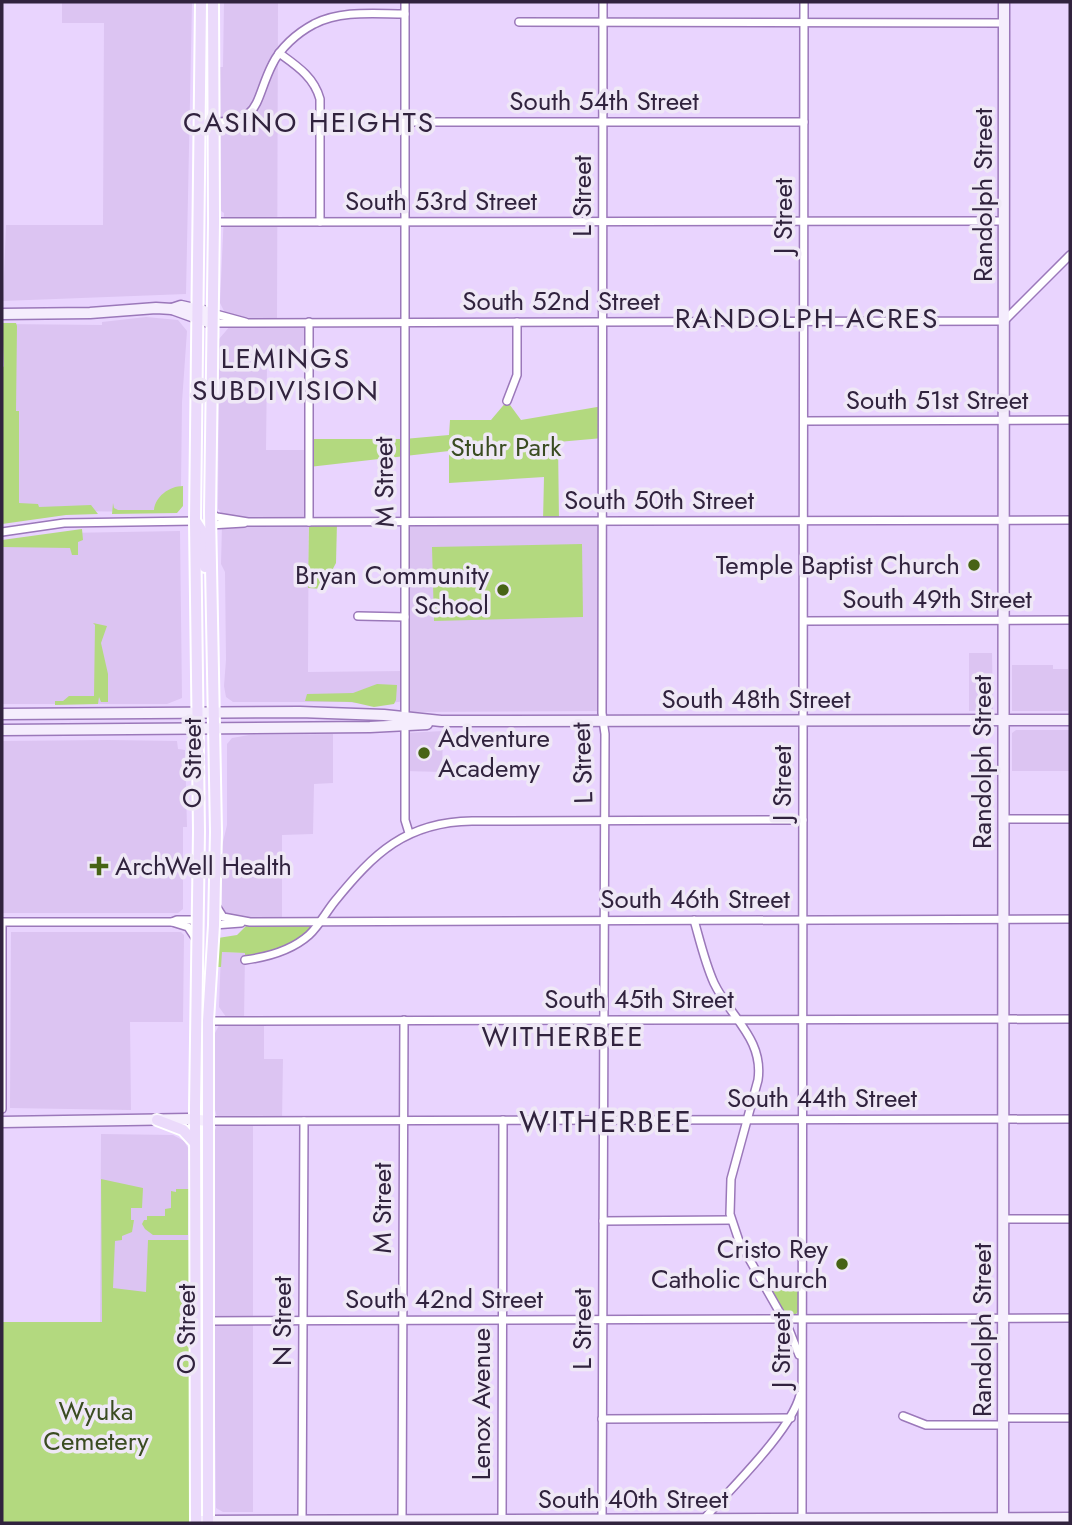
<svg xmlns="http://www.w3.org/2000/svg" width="1072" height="1525" viewBox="0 0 1072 1525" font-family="Jost,sans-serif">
<rect width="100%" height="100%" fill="#e9d4fe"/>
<g fill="#dcc4f2">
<path d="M 62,2 L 192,2 L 186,294 L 3,301 L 6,225 L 103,225 L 104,23 L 62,23 Z"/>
<path d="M 224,2 L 278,2 L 277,322 L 309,322 L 309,363 L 267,363 L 266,450 L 309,450 L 308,672 L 405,671 L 404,521 L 602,521 L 602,711 L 405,712 L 404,701 L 380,705 L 347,702 L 233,702 L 226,697 L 224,686 L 226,660 L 225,572 L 221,564 L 222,525 L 226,518 L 218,509 L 219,339 L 231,325 L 220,303 L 224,213 L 221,211 L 220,67 L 223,67 Z"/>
<path d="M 146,317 L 178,320 L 187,331 L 182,402 L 181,486 L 157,512 L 63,511 L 2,522 L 3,324 L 102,325 L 102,322 Z"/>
<path d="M 180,531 L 182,698 L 167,704 L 2,704 L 2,541 L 64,533 Z"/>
<path d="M 969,653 L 992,653 L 993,710 L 969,711 Z"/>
<path d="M 1012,665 L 1053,665 L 1053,669 L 1068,669 L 1068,711 L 1012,711 Z"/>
<path d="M 1016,730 L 1070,730 L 1070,771 L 1012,771 L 1012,733 Z"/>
<path d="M 443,731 L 442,772 L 405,771 L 405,733 Z"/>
<path d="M 333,734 L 333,783 L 314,784 L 313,834 L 282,835 L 282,922 L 232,919 L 222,908 L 222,846 L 227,825 L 227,744 L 232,738 L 249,735 Z"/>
<path d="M 109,740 L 177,741 L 178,749 L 185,750 L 187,827 L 183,827 L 183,909 L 178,913 L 2,913 L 2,741 Z"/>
<path d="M 11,932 L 181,932 L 184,935 L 183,1022 L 130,1022 L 131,1110 L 10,1108 Z"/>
<path d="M 221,952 L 245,953 L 244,1021 L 264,1021 L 264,1059 L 283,1059 L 282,1121 L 253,1122 L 253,1512 L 223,1512 L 216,1508 L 213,1223 L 213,1136 L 218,1121 L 214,1106 L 214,1035 L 221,1021 L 229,1021 L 219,1007 Z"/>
<path d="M 101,1134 L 173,1135 L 184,1141 L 188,1148 L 190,1307 L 184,1322 L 100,1322 Z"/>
</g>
<g fill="#b3d97f">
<path d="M 2,323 L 16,323 L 17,326 L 16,411 L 19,411 L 19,503 L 38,504 L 39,507 L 91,505 L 98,514 L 66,515 L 2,524 L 2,369 L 4,366 Z"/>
<path d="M 507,401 L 521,420 L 603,406 L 603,438 L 558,442 L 559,521 L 543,521 L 544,477 L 449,483 L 449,451 L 309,467 L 309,439 L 404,439 L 449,435 L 450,420 L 491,420 Z"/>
<path d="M 183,486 L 183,506 L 177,513 L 112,514 L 113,503 L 114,508 L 118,510 L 154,510 C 155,497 169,486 183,486 Z"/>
<path d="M 309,522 L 337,522 L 336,563 L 322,589 L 308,588 Z"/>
<path d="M 82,529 L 83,540 L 78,542 L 78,555 L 72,555 L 70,548 L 2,547 L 2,540 Z"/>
<path d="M 582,544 L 583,617 L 434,621 L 432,547 Z"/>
<path d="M 93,623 L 107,626 L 101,643 L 108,674 L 108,702 L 101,702 L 99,697 L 98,704 L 55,705 L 55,701 L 63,701 L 69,696 L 94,696 L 95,625 Z"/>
<path d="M 377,684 L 397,685 L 396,700 L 394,704 L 374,707 L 352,702 L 305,701 L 307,694 L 353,693 Z"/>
<path d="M 250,922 L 320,922 L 295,945 L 245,960 L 245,953 L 222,952 L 221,967 L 217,967 L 218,938 L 237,935 Z"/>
<path d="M 101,1179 L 143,1188 L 142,1208 L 131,1208 L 131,1220 L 134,1220 L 132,1232 L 122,1236 L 122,1240 L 115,1241 L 113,1288 L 146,1292 L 148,1240 L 189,1240 L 190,1323 L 184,1323 L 184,1330 L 190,1336 L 190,1523 L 2,1523 L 2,1322 L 102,1322 Z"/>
<path d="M 176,1189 L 189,1189 L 188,1235 L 153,1235 L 145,1229 L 142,1224 L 144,1220 L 147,1220 L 147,1216 L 165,1216 L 165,1209 L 171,1208 L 171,1191 L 176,1192 Z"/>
<path d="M 799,1286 L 799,1311 L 795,1315 C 781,1316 776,1298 770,1287 Z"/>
</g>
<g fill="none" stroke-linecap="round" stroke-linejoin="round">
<defs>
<g id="street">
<path d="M 405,2 L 405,820 L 409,833"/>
<path d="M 519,22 L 1004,23"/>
<path d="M 279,53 C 297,66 314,77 320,99 L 320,222"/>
<path d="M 212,122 C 262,123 254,101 272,65 C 280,48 297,33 314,24 C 342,10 374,14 405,14"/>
<path d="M 404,122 L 804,122"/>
<path d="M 214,222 L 1004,221"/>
<path d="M 212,313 L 245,322"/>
<path d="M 211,323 L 1004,321 L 1070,255"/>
<path d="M 507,401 L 517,375 L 517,322"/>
<path d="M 804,421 L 1070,420"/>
<path d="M 210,513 L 217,517 L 248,522 L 1070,520"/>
<path d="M 309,522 L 309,322"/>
<path d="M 210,525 L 244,523"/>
<path d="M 2,532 L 64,523 L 195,521"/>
<path d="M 358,616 L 405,617"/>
<path d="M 804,621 L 1070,620"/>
<path d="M 1003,819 L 1070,819"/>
<path d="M 216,906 L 223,917 L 250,922 L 1070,919"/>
<path d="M 694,920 C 700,941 705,963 714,983 C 730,1017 764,1039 758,1080 L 731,1179 L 730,1214 L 739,1241 L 788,1327 L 799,1355"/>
<path d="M 2,922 L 172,922 L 177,920 L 197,920"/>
<path d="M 172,922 L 188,927 L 196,939"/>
<path d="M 214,925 L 241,923"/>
<path d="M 245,960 C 268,957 291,951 309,935 C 319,926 326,912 335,901 C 374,853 406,822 472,821 L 803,820"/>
<path d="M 208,1021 L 1070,1019"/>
<path d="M 2,1109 L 2,922"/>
<path d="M 208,1121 L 1070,1119"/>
<path d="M 1003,1219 L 1070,1219"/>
<path d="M 603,1221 L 731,1220"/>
<path d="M 205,1321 L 1070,1318"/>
<path d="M 903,1416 L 926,1425 L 1003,1425"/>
<path d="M 1003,1418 L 1070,1418"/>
<path d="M 602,1419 L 791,1418"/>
<path d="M 704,1519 C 730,1489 791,1431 800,1395"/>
<path d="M 502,1520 L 503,1120"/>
<path d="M 402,1521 L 404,1020"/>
<path d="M 302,1522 L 304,1121"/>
<path d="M 602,1523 L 605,734 L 602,713 L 603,2"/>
<path d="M 802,1523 L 804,2"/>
</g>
<g id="secondary">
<path d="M 172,309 L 181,306 L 212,313"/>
<path d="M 2,314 L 90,313 L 156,308 L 172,309 L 211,323"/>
<path d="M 2,714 L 300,712 L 384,715 L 441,721 L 1070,720"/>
<path d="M 2,730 L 370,727 L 427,724"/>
<path d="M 2,1122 L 189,1119 L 208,1121"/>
<path d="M 200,1521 L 1070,1518"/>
<path d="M 1003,1523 L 1004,2"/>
</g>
<g id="primary">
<path d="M 196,522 L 203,533 L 205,567"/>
<path d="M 157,1120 L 183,1130 L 195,1143"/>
<path d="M 196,1523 L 195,1108 L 199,831 L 195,521 L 201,2"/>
<path d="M 208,1523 L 208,1021 L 214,925 L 216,832 L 210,513 L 214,222 L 213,2"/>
</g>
</defs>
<use href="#street" stroke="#9b78ba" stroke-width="10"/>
<use href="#secondary" stroke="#9b78ba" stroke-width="13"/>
<use href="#primary" stroke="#fff" stroke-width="14"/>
<use href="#street" stroke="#fff" stroke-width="7"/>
<use href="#secondary" stroke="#f5edfd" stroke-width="10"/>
<use href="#primary" stroke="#ebdafb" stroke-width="10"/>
</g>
<g fill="#476315" stroke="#efe8f6" stroke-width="2.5">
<circle cx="974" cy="565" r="7"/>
<circle cx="503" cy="590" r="7"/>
<circle cx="424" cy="753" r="7"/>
<path d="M95.5 855.5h7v7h7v7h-7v7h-7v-7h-7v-7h7z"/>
<circle cx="842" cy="1264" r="7"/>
</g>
<g text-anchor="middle" stroke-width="7" stroke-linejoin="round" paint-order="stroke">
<g font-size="26" fill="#31233e" stroke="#efe8f6">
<text x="604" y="110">South 54th Street</text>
<text transform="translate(983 195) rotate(-90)" y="9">Randolph Street</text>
<text transform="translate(582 196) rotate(-90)" y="9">L Street</text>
<text x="441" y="210">South 53rd Street</text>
<text transform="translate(783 216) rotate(-90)" y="9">J Street</text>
<text x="561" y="310">South 52nd Street</text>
<text x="937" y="409">South 51st Street</text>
<text transform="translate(384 482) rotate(-91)" y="9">M Street</text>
<text x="659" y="509">South 50th Street</text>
<text x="937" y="608">South 49th Street</text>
<text x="756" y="708">South 48th Street</text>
<text transform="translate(982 762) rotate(-90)" y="9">Randolph Street</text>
<text transform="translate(192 763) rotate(-90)" y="9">O Street</text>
<text transform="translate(582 763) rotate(-92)" y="9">L Street</text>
<text transform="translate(782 783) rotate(-90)" y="9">J Street</text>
<text x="695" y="908">South 46th Street</text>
<text x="639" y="1008">South 45th Street</text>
<text x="822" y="1107">South 44th Street</text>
<text transform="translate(382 1208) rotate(-90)" y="9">M Street</text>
<text x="444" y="1308">South 42nd Street</text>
<text transform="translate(282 1321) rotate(-90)" y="9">N Street</text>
<text transform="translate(186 1329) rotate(-90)" y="9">O Street</text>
<text transform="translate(582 1329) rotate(-90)" y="9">L Street</text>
<text transform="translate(982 1330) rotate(-90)" y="9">Randolph Street</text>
<text transform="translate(781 1350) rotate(-90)" y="9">J Street</text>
<text transform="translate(481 1404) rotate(-90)" y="9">Lenox Avenue</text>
<text x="633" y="1508">South 40th Street</text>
</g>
<g font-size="26" fill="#3a4c21" stroke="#efe8f6">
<text x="506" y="456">Stuhr Park</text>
<text x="96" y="1420">Wyuka<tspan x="96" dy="30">Cemetery</tspan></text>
</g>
<g font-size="26" fill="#31233e" stroke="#efe8f6" text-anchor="end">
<text x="960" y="574">Temple Baptist Church</text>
<text x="489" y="584">Bryan Community<tspan x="489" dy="30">School</tspan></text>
<text x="438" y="747" text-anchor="start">Adventure<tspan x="438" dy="30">Academy</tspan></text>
<text x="115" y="875" text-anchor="start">ArchWell Health</text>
<text x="828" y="1258">Cristo Rey<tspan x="828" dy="30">Catholic Church</tspan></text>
</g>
<g font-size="28" letter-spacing="2" fill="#31233e" stroke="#efe8f6">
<text x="309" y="132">CASINO HEIGHTS</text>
<text x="807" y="328">RANDOLPH ACRES</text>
<text x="286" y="368">LEMINGS<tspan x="286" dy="32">SUBDIVISION</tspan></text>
<text x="563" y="1046">WITHERBEE</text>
</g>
<g font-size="30" letter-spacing="2" fill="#31233e" stroke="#efe8f6">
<text x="606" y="1132">WITHERBEE</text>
</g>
</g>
<rect width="1072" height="1525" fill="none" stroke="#31233e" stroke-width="7"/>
</svg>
